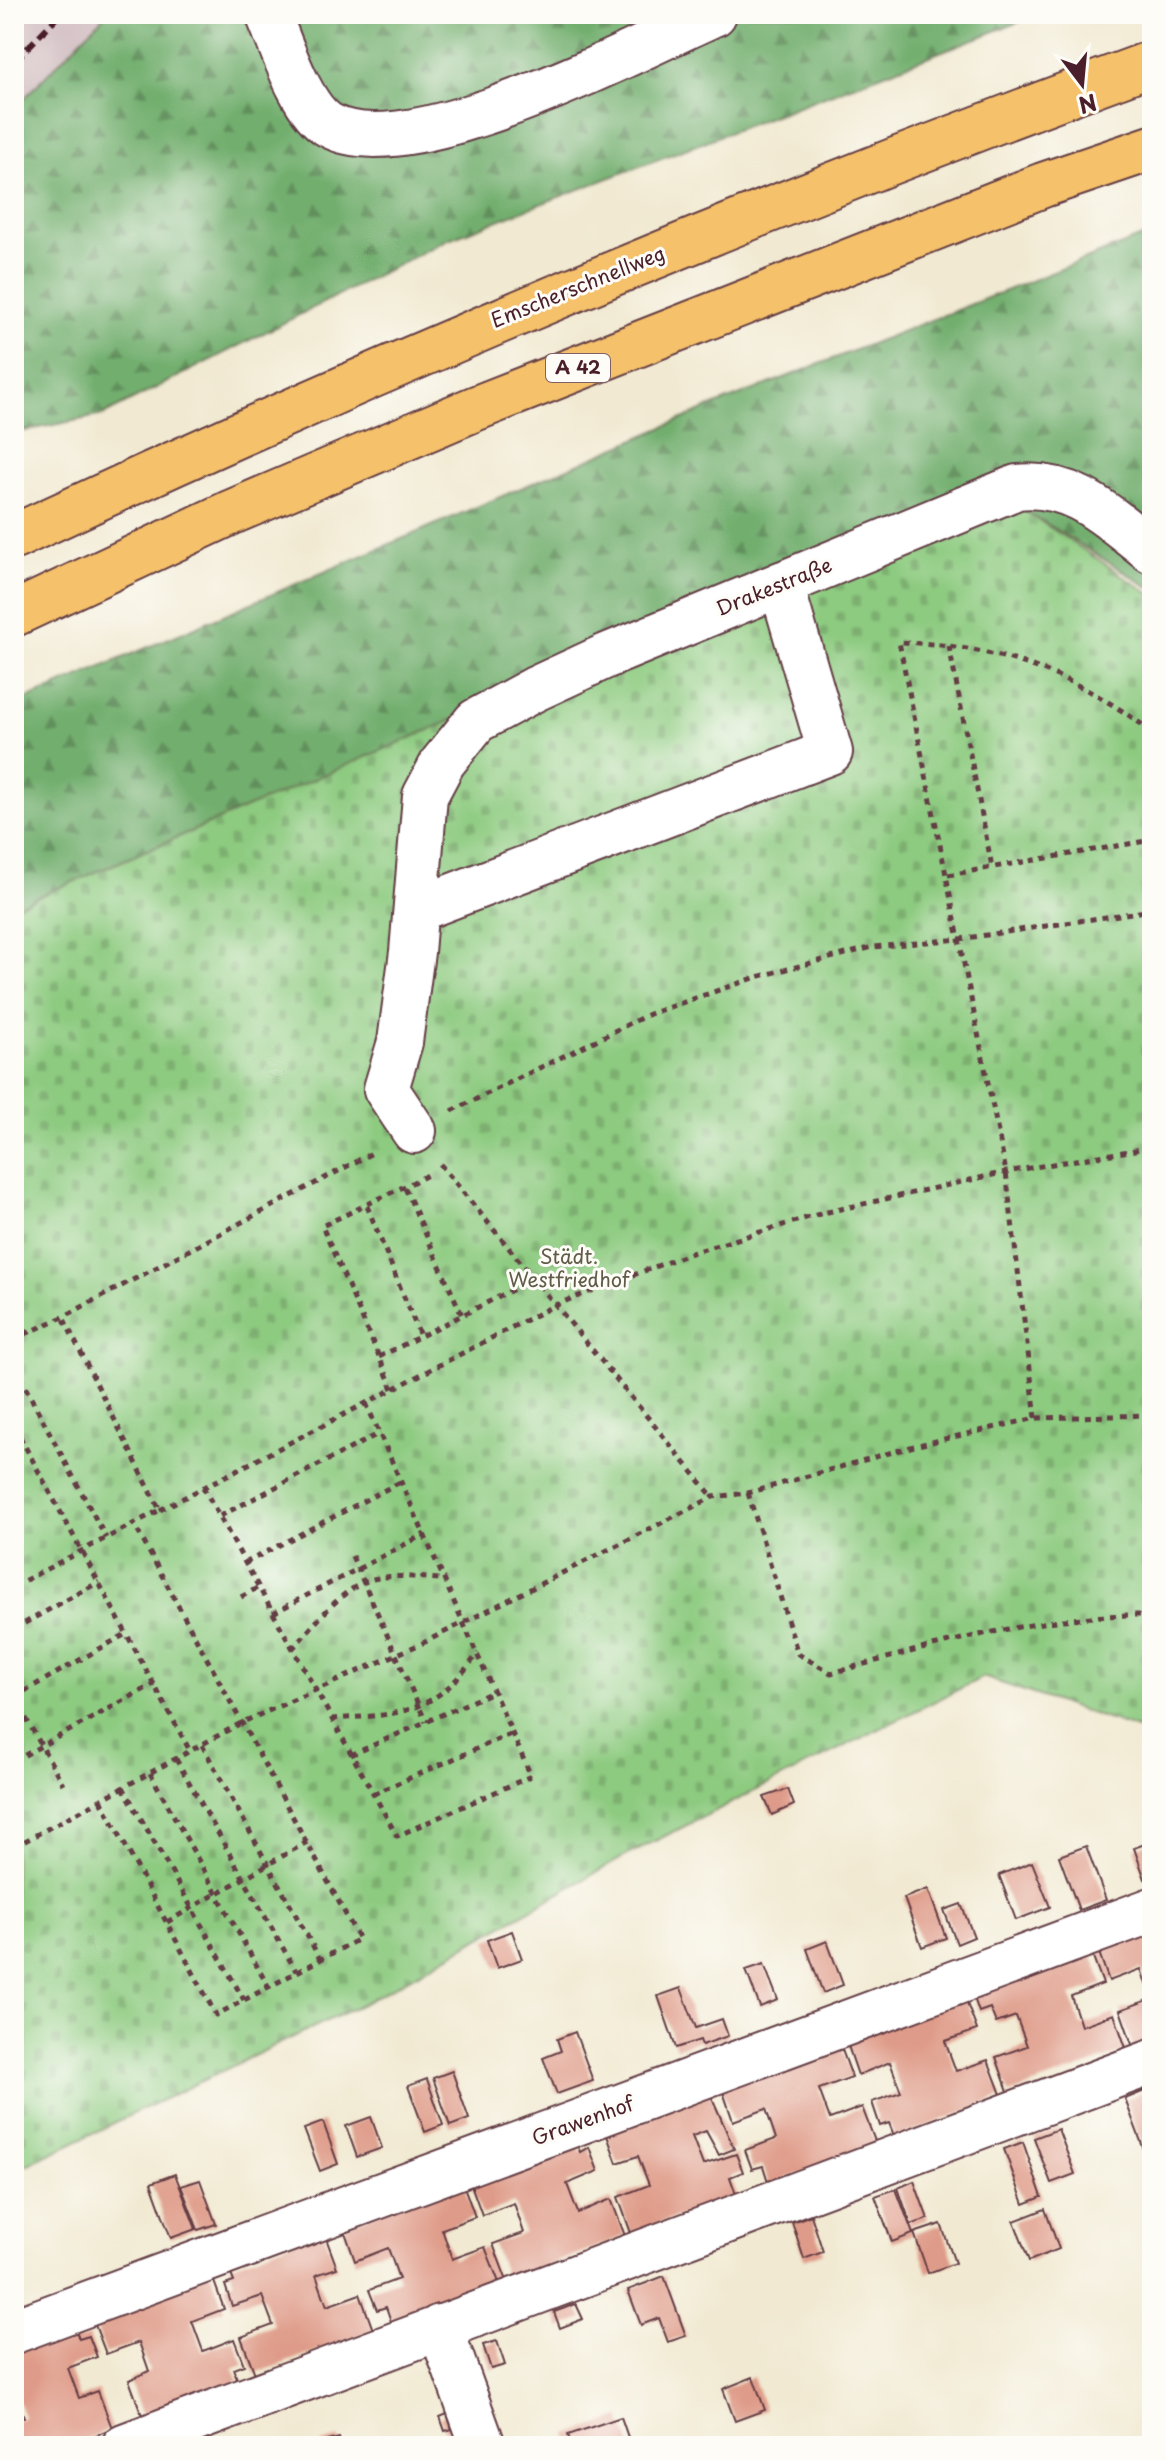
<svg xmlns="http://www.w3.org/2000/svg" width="1166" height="2460" viewBox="0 0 1166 2460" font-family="'Playpen Sans',sans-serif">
<defs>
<pattern id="forest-firs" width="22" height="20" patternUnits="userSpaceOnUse" patternTransform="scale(2)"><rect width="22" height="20" fill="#72af6e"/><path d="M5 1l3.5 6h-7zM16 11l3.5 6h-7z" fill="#608e5b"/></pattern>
<pattern id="cemetery-stones" width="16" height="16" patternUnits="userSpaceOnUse" patternTransform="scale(2)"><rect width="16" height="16" fill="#8dcb80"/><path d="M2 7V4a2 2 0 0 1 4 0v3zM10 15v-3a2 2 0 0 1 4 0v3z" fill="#7bae6f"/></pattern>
</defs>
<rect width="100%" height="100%" fill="#fdfcf7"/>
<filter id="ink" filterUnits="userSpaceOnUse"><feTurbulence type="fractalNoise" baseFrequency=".0125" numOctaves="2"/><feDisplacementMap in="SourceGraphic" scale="16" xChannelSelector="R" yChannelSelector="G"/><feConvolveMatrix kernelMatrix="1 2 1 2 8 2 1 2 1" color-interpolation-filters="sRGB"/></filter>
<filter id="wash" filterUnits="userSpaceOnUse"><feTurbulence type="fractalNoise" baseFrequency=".006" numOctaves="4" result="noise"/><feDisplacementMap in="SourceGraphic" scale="32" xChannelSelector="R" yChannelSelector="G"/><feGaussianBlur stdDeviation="1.8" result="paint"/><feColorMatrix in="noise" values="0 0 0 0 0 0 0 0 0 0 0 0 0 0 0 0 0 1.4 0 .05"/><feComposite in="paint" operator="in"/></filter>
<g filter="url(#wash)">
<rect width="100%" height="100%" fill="#f1e9d1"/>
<path fill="#d2bec2" d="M 14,14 L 106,14 L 14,109 Z"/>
<g fill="url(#forest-firs)" stroke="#5e674c" stroke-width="2">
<path d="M 106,14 L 1040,14 L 446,240 L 103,415 L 14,433 L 14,109 Z"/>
<path d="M 1152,233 L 1152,589 L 992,490 L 14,907 L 14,709 L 24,700 L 718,404 Z"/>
</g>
<path fill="url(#cemetery-stones)" stroke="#6c7556" stroke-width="2" d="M 993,490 L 1152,595 L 1152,1734 L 983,1677 L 631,1853 L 368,2001 L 14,2171 L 14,907 Z"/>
<g id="blocks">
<g fill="#df9b89">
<path d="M 788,1789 L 794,1805 L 772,1815 L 764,1797 Z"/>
<path d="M 1150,1842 L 1152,1877 L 1145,1879 L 1134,1848 Z"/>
<path d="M 1086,1846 L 1106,1900 L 1079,1910 L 1059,1856 Z"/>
<path d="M 1032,1862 L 1050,1907 L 1016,1920 L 999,1875 Z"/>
<path d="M 928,1889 L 946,1938 L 922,1947 L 904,1898 Z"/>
<path d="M 961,1904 L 974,1937 L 957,1944 L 944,1910 Z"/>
<path d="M 1152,1920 L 1152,2042 L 1133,2047 L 1120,2010 L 1151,1999 L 1141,1969 L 1109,1981 L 1096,1944 Z"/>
<path d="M 512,1931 L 522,1959 L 497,1968 L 487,1940 Z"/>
<path d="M 827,1941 L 843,1985 L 823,1993 L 807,1949 Z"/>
<path d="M 1089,1946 L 1103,1984 L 1071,1996 L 1081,2026 L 1114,2014 L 1127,2051 L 1009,2094 L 996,2057 L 1027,2046 L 1016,2016 L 996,2023 L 990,2008 L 979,2012 L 972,1992 Z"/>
<path d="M 764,1964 L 778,2000 L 760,2007 L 746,1970 Z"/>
<path d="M 681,1988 L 696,2028 L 722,2019 L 728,2036 L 702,2045 L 700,2040 L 676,2048 L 658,1996 Z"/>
<path d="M 963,1993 L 977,2030 L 945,2041 L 956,2071 L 988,2060 L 1002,2097 L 895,2138 L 889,2123 L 880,2126 L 872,2102 L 901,2092 L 890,2062 L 858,2075 L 845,2037 Z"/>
<path d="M 575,2032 L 593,2081 L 557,2094 L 543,2058 L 561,2051 L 557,2039 Z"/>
<path d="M 838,2039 L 852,2077 L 819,2089 L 830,2119 L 862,2107 L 876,2144 L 769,2185 L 763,2166 L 752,2169 L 745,2150 L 776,2139 L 766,2109 L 733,2121 L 720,2083 Z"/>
<path d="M 452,2071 L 469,2119 L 450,2126 L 433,2078 Z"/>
<path d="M 427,2079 L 443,2125 L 425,2132 L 408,2086 Z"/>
<path d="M 708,2088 L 734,2149 L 719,2155 L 706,2131 L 692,2136 L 703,2165 L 736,2154 L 743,2172 L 730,2177 L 737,2197 L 631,2233 L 618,2197 L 649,2185 L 638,2156 L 617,2163 L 604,2127 Z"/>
<path d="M 1152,2088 L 1152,2162 L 1149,2163 L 1125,2099 Z"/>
<path d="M 371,2117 L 382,2148 L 357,2157 L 346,2126 Z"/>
<path d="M 323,2122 L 338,2164 L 320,2171 L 304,2129 Z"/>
<path d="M 1058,2129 L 1075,2174 L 1051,2183 L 1034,2138 Z"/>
<path d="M 574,2137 L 580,2152 L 589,2147 L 598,2171 L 567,2184 L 578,2213 L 611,2199 L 625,2236 L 507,2281 L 493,2244 L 524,2233 L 514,2203 L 482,2215 L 469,2179 Z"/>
<path d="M 1023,2142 L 1042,2197 L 1024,2204 L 1004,2149 Z"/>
<path d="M 175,2174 L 196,2229 L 171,2238 L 151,2183 Z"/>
<path d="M 200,2180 L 216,2224 L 198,2230 L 181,2186 Z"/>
<path d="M 462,2181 L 475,2217 L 442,2229 L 452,2259 L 485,2247 L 500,2285 L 392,2324 L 386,2307 L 377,2310 L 369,2290 L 399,2279 L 388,2248 L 355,2261 L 343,2226 Z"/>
<path d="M 914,2181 L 928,2219 L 911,2225 L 898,2188 Z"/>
<path d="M 896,2189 L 913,2234 L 892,2242 L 875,2196 Z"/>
<path d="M 1045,2209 L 1059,2249 L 1029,2261 L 1014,2221 Z"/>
<path d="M 811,2215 L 823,2252 L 804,2259 L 792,2222 Z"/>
<path d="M 941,2224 L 955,2263 L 928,2273 L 914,2233 Z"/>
<path d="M 323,2230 L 337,2268 L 316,2275 L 327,2306 L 360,2294 L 373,2330 L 255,2374 L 241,2337 L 273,2325 L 262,2296 L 232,2306 L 225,2285 L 234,2282 L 228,2266 Z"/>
<path d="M 211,2273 L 224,2309 L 192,2321 L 203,2351 L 234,2339 L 244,2365 L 233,2369 L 238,2381 L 143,2418 L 129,2380 L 149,2371 L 139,2342 L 106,2354 L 92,2317 Z"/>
<path d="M 664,2276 L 686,2336 L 668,2342 L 659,2318 L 641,2325 L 628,2290 Z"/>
<path d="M 576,2304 L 583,2319 L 560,2328 L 554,2312 Z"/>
<path d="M 73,2323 L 79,2339 L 89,2336 L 97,2357 L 68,2368 L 79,2398 L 98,2391 L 112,2428 L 72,2446 L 14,2446 L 14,2421 L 24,2417 L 14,2390 L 14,2342 Z"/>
<path d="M 497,2341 L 505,2365 L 491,2369 L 483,2345 Z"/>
<path d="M 753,2377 L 765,2410 L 735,2421 L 723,2389 Z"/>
<path d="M 447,2414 L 452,2429 L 445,2431 L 440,2417 Z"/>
<path d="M 621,2417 L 631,2446 L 572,2446 L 568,2435 Z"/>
<path d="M 339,2438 L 342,2446 L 322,2446 L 321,2443 Z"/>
</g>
</g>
</g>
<g filter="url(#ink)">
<use href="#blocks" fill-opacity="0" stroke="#633d44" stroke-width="2"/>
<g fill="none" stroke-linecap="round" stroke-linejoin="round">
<defs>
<g id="minor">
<path d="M 268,14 C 281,44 301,109 329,125 C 407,170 635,49 714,14"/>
<path d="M 416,910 L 830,752 L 781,584"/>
<path d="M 414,1131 L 386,1089 L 400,1042 L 412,952 L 425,796 L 443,762 L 476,721 L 535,689 L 604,657 L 1017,487 C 1074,480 1110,519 1152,551"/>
<path d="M 440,2327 L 483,2446"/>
<path d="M 14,2331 L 1152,1910"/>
<path d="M 124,2446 L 1152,2062"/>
</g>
<g id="highway">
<path d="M 14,537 C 387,363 766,205 1152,63"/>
<path d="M 14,614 L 232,512 L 474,409 L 1043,185 L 1152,148"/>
</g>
</defs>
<use href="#minor" stroke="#633d44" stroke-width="48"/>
<use href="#highway" stroke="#633d44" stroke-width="48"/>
<g stroke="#633d44" stroke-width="5" stroke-dasharray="6 6" stroke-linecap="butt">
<path d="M 949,646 L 992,867"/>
<path d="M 948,875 L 1152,840"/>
<path d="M 452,1111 L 649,1014 L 757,977 L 873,947 L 960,939 L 1152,910"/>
<path d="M 440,1164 L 713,1497"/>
<path d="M 405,1188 L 462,1315"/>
<path d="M 367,1206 L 420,1336"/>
<path d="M 14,1309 L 27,1333"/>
<path d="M 14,1339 L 63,1317 L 376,1151"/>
<path d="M 379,1357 L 534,1279"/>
<path d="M 14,1366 L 106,1538"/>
<path d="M 393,1389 L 322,1226 L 428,1175"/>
<path d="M 1036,1418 L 1006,1172 L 899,642 C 995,645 1076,674 1152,732"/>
<path d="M 14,1426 L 190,1751"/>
<path d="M 203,1487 L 397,1836 L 531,1776 L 366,1403"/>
<path d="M 748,1493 L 798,1654 L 831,1673 C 937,1645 1041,1613 1152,1615"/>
<path d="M 160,1510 L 555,1305 L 691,1253 L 823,1213 L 1006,1172 L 1152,1147"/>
<path d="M 220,1516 L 380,1433"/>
<path d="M 352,1556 L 426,1722"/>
<path d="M 245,1563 L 402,1481"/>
<path d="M 14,1586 L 160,1510 L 63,1317"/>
<path d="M 241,1597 L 259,1587"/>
<path d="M 273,1613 L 425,1534"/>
<path d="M 14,1629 L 99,1582"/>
<path d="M 292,1649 C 315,1625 343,1584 378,1578 C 400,1574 424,1579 446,1579"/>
<path d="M 14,1697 L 126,1634"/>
<path d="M 14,1697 L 63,1784"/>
<path d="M 332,1719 C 404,1714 433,1715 478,1653"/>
<path d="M 202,1745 L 320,1959"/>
<path d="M 351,1755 L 495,1691"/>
<path d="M 176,1759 L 296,1971"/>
<path d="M 14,1761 L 154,1684"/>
<path d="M 150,1773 L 268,1986"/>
<path d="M 123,1787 L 244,2000"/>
<path d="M 373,1794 L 513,1733"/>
<path d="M 101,1800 L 216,2015 L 359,1939 L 134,1524"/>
<path d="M 14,1847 L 243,1722 L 425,1642 L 713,1497 L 748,1493 L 914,1446 L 1036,1418 L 1152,1415"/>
<path d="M 167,1922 L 307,1842"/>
</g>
<use href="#minor" stroke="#fff" stroke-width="44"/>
<use href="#highway" stroke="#f5c16b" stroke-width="44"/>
<path stroke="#4a1f2b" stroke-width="6" stroke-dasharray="12 6" stroke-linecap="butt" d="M 14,62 L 60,14"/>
</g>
</g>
<g text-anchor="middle" stroke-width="6" stroke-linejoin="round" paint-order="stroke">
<rect fill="#fdfcf7" stroke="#806168" stroke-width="2" x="546" y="354" width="64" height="28" rx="6"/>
<g font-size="18" font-weight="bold" fill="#4a1f2b">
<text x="578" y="374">A 42</text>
</g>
<g font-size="20" fill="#4a1f2b" stroke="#fdfcf7">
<text transform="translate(578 287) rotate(-22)" y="7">Emscherschnellweg</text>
<text transform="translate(774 587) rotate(-22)" y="7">Drakestraße</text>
<text transform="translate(583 2121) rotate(-20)" y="7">Grawenhof</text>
</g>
<g font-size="20" fill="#615b49" stroke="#fdfcf7">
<text x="569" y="1264">Städt.<tspan x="569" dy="23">Westfriedhof</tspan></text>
</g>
</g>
<rect width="1166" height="2460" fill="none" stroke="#fdfcf7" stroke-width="48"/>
<g transform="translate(1082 84) rotate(164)" stroke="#fdfcf7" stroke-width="6" paint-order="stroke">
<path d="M0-6L14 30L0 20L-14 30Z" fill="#4a1f2b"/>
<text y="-12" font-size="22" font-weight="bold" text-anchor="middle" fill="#4a1f2b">N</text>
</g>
</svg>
